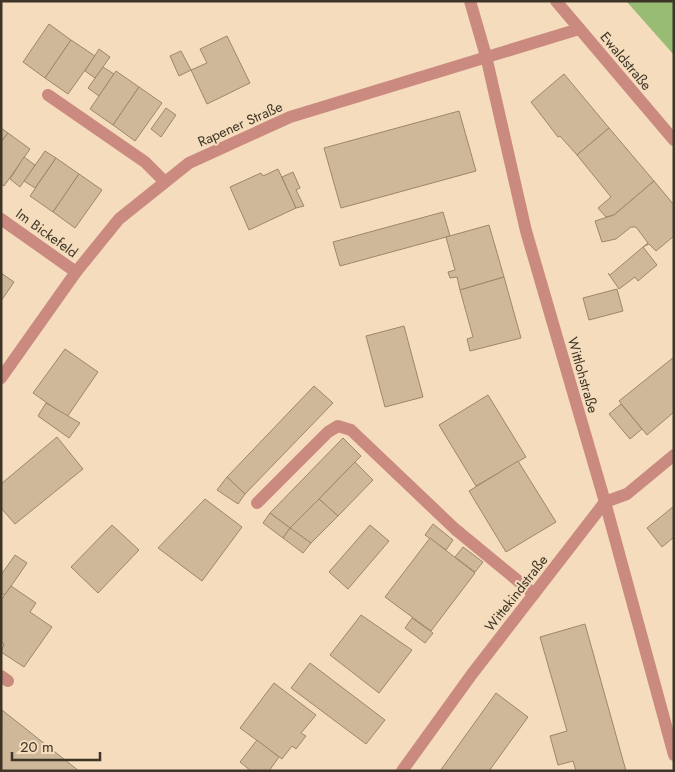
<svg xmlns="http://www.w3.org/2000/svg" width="675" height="772" viewBox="0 0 675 772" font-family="Jost,sans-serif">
<rect width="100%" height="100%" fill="#f4dcbc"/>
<path fill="#98bc74" d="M 628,1 L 674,1 L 674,55 L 627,2 Z"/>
<g fill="#cfb899" stroke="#9d876a">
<path d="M 49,24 L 71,40 L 45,78 L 23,62 Z"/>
<path d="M 227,36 L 250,83 L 207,104 L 191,70 L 207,63 L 200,49 Z"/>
<path d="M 71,40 L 95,56 L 68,94 L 45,78 Z"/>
<path d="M 99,49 L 110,57 L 95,78 L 85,71 Z"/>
<path d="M 181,51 L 191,70 L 179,76 L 170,56 Z"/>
<path d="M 103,67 L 114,74 L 99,96 L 88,88 Z"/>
<path d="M 116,71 L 139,87 L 113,125 L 90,109 Z"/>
<path d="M 564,74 L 609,128 L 577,155 L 560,136 L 558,137 L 531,102 Z"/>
<path d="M 139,87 L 162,103 L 135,141 L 113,125 Z"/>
<path d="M 166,108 L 176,115 L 161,137 L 151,129 Z"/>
<path d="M 459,111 L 476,171 L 341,208 L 324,148 Z"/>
<path d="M 1,128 L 8,133 L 1,142 Z"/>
<path d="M 609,128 L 654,181 L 614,215 L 606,217 L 598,208 L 611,197 L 577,155 Z"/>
<path d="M 8,133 L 30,149 L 4,186 L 1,184 L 1,142 Z"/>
<path d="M 45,151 L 56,158 L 35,188 L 24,181 Z"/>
<path d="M 24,157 L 35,165 L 20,187 L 10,179 Z"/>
<path d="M 56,158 L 79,174 L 53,212 L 30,196 Z"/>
<path d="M 278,169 L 296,208 L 249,230 L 230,187 L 261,173 L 263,176 Z"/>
<path d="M 293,172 L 300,188 L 296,190 L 304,206 L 296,208 L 282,177 Z"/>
<path d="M 79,174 L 102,190 L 75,228 L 53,212 Z"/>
<path d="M 654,181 L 674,205 L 674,236 L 656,251 L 649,244 L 643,247 L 648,243 L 636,227 L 631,227 L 616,239 L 602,242 L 595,221 L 614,215 Z"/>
<path d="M 443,212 L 450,236 L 340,266 L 333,242 Z"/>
<path d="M 489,225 L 504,277 L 460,290 L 457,277 L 450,278 L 448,272 L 455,270 L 446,237 Z"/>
<path d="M 643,247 L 657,265 L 638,281 L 635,277 L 619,289 L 608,273 L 610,275 Z"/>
<path d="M 1,273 L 14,282 L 1,301 Z"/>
<path d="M 504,277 L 521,338 L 470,351 L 467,339 L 473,337 L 460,290 Z"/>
<path d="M 617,289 L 623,311 L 589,320 L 583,298 Z"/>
<path d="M 404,326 L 423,397 L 385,407 L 366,336 Z"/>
<path d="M 65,349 L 98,372 L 67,417 L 33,393 Z"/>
<path d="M 674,357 L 674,412 L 647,435 L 619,401 Z"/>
<path d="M 314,386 L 333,403 L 245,494 L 227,477 Z"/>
<path d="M 488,395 L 526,457 L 476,486 L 439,425 Z"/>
<path d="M 46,403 L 80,423 L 69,438 L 38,416 Z"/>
<path d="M 621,404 L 642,429 L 630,439 L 609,414 Z"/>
<path d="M 57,437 L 83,469 L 15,524 L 1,508 L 1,484 Z"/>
<path d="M 343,438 L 361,456 L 319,499 L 290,528 L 270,513 Z"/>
<path d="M 518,461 L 556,522 L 506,552 L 469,491 Z"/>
<path d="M 355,462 L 373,480 L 338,516 L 319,499 Z"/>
<path d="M 227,477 L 245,494 L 238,504 L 217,490 Z"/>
<path d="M 205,499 L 242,527 L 202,581 L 158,548 Z"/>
<path d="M 319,499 L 338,516 L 311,543 L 290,528 Z"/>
<path d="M 674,506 L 674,537 L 662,547 L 647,528 Z"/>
<path d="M 270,513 L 290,528 L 283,538 L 263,523 Z"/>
<path d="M 433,524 L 453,540 L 446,550 L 425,535 Z"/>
<path d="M 112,525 L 139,550 L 98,593 L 71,567 Z"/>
<path d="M 370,525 L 389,541 L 348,589 L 329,572 Z"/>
<path d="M 290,528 L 311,543 L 303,553 L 283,538 Z"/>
<path d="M 430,538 L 475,573 L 431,631 L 385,597 Z"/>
<path d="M 463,547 L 483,562 L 475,572 L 455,557 Z"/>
<path d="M 15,555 L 27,563 L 5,595 L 1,593 L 1,575 Z"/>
<path d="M 11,586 L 36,603 L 30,612 L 52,627 L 24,667 L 1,652 L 4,644 L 1,642 L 1,600 Z"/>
<path d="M 361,615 L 412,650 L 379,693 L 330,655 Z"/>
<path d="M 412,618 L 433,633 L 425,643 L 405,628 Z"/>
<path d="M 585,624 L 626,771 L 576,771 L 573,761 L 558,765 L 550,736 L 567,731 L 540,637 Z"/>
<path d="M 310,663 L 385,720 L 366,744 L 291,688 Z"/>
<path d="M 274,683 L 316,715 L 301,733 L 306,736 L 296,749 L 292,746 L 282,759 L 240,728 Z"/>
<path d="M 496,693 L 528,717 L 489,771 L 440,771 Z"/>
<path d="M 2,710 L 79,771 L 1,771 Z"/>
<path d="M 257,740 L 279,757 L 269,771 L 251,771 L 240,762 Z"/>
</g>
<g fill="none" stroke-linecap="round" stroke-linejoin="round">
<g stroke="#cb8a7f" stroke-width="12">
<path d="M 470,1 L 486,56 L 526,231 L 605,502 L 674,755"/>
<path d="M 556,1 L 674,140"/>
<path d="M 48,95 L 145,162 L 165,182"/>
<path d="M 1,219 L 76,272"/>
<path d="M 1,378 L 76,272 L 119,219 L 189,163 L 290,117 L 579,29"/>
<path d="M 257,503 L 328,432 L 338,426 L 351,430 L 455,529 L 534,594"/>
<path d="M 1,676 L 8,681"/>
<path d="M 402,771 L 472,674 L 605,502 L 627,494 L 674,455"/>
</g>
</g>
<g text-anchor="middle" stroke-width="4" stroke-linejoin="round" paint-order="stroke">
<g font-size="14" fill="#3e3528" stroke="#f4dcbc">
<text transform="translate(626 61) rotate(50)" y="5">Ewaldstraße</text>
<text transform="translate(240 124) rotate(-24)" y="5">Rapener Straße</text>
<text transform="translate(47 233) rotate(36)" y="5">Im Bickefeld</text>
<text transform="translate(583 375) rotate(74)" y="5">Wittlohstraße</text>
<text transform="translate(516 593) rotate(-52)" y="5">Wittekindstraße</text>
</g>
</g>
<rect width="675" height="772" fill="none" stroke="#3e3528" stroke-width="5"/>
<path d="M12 752v8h88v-8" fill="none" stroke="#3e3528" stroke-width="2.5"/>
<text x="20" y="752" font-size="15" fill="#3e3528" stroke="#f4dcbc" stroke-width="4" paint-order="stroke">20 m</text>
</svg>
